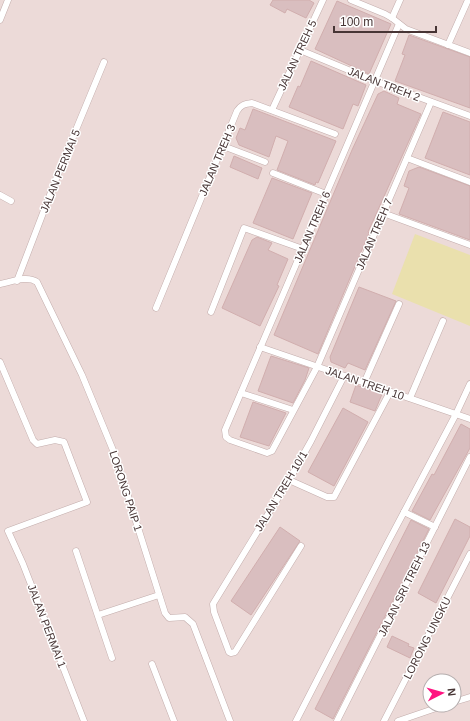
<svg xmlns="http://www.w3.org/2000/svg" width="470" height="721" viewBox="0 0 470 721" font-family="Arial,sans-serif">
<rect width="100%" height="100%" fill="#f4e8e7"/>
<path fill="#ecdad8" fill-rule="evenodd" d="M 0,0 L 470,0 L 470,721 L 0,721 ZM 430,681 L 454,681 L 454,705 L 430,705 Z"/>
<path fill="#eae0ad" d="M 415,234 L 470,255 L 470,326 L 392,294 Z"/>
<g fill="#d9bebf" stroke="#d1aeae">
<path d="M 273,0 L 309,0 L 314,3 L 306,18 L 287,9 L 285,13 L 270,5 Z"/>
<path d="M 337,1 L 391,24 L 369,74 L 315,49 Z"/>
<path d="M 409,35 L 470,57 L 470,108 L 395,81 L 405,55 L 402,54 Z"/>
<path d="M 311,61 L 366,85 L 358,106 L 353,104 L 343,129 L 289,107 L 298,86 L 300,87 Z"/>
<path d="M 384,91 L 399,98 L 397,104 L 421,114 L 368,232 L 369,233 L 318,354 L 274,335 L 352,150 L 378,94 Z"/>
<path d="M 253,109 L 336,141 L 318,183 L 316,182 L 315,185 L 277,170 L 288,141 L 276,136 L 269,157 L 239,145 L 236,138 L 240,128 L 245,130 Z"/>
<path d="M 443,112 L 470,122 L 470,175 L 425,158 Z"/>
<path d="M 234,156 L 262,168 L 258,179 L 230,167 Z"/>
<path d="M 419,167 L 470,186 L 470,240 L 399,214 L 409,188 L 404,186 L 409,171 Z"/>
<path d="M 272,178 L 312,193 L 293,239 L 253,223 Z"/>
<path d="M 257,237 L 272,243 L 268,250 L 288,259 L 277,285 L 279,286 L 260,326 L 222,308 L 252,240 Z"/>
<path d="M 359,287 L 396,301 L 365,370 L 348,363 L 345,368 L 331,362 L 330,357 Z"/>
<path d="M 271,356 L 309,368 L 305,380 L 293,403 L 258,391 Z"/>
<path d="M 356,385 L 382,394 L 375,411 L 350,402 Z"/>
<path d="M 253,402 L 286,413 L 269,446 L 240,437 Z"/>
<path d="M 343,408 L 368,422 L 334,486 L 308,472 Z"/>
<path d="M 461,424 L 470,429 L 470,448 L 430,520 L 412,511 L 432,474 L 434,475 Z"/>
<path d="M 455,519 L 470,527 L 470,536 L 436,603 L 418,593 Z"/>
<path d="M 411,520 L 429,529 L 333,719 L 315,709 Z"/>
<path d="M 280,527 L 300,541 L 251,615 L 231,601 Z"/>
<path d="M 392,636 L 409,644 L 408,646 L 414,648 L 410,658 L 387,647 Z"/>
</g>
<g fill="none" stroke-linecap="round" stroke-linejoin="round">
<defs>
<g id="street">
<path d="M 351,0 L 385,14 L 392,18 L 406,29 L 470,53"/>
<path d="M 392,18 L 400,0"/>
<path d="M 0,20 L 8,0"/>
<path d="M 399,24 L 225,430 L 226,437 L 230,440 L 267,453 L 272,451 L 317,367 L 431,102"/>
<path d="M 448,45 L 468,0"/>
<path d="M 300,50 L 375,81 L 470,116"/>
<path d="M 272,110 L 323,0"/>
<path d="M 223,146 L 265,162"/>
<path d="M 407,158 L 470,182"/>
<path d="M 273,173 L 326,194"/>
<path d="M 0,195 L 11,201"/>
<path d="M 383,213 L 470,245"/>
<path d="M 17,281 L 61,166 L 104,62"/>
<path d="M 0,284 C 11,282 27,275 37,282 L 82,375 L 115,455 L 165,613 L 169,618 L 185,617 L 193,624 L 230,721"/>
<path d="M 156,308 L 237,111 C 241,105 244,104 252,103 L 335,134"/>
<path d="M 211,312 L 244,228 L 303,249"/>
<path d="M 260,347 L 470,419"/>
<path d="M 0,362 L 33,440 L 37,444 L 55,440 L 64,442 L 87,502 L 8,531 L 23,564 L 84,721"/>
<path d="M 364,383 L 399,304"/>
<path d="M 241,393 L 293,410"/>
<path d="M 410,398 L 443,321"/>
<path d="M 289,480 L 327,497 L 334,497 L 390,392"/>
<path d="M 404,512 L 435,527"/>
<path d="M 301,546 L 235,652 L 231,653 L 229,652 L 214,612 L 213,604 L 289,480 L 311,441 L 344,376"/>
<path d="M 76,551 L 112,658"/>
<path d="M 98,615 L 159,595"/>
<path d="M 152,664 L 174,721"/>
<path d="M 454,702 L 470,697"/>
<path d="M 296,721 L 387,544 L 456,414 L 470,384"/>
<path d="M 337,721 L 470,457"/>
<path d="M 384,721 L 470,554"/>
<path d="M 398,721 L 445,705"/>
</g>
</defs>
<use href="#street" stroke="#c3adac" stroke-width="7"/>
<use href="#street" stroke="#fff" stroke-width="6"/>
</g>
<g text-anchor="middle" stroke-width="3" stroke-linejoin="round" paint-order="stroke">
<g font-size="11" fill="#473535" stroke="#fff">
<text transform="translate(297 55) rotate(-65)" y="4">JALAN TREH 5</text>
<text transform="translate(384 84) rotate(21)" y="4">JALAN TREH 2</text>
<text transform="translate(217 160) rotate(-67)" y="4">JALAN TREH 3</text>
<text transform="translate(60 171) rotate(-68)" y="4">JALAN PERMAI 5</text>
<text transform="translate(312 227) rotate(-67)" y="4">JALAN TREH 6</text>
<text transform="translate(374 234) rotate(-67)" y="4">JALAN TREH 7</text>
<text transform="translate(365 383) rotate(19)" y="4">JALAN TREH 10</text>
<text transform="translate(126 491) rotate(72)" y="4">LORONG PAIP 1</text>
<text transform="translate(281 491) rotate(-59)" y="4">JALAN TREH 10/1</text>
<text transform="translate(404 589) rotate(-64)" y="4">JALAN SRI TREH 13</text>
<text transform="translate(47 626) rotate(69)" y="4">JALAN PERMAI 1</text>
<text transform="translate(427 638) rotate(-63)" y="4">LORONG UNGKU</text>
</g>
</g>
<g transform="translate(442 693) rotate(84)"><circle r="19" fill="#ffffff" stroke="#b5aeae"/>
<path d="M0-3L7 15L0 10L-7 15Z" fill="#ff1381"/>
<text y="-6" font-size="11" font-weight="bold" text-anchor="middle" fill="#473535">N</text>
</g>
<path d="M334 26v6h102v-6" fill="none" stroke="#473535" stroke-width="2"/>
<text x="340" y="26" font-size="12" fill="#473535" stroke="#ffffff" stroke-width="3" paint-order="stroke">100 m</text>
</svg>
